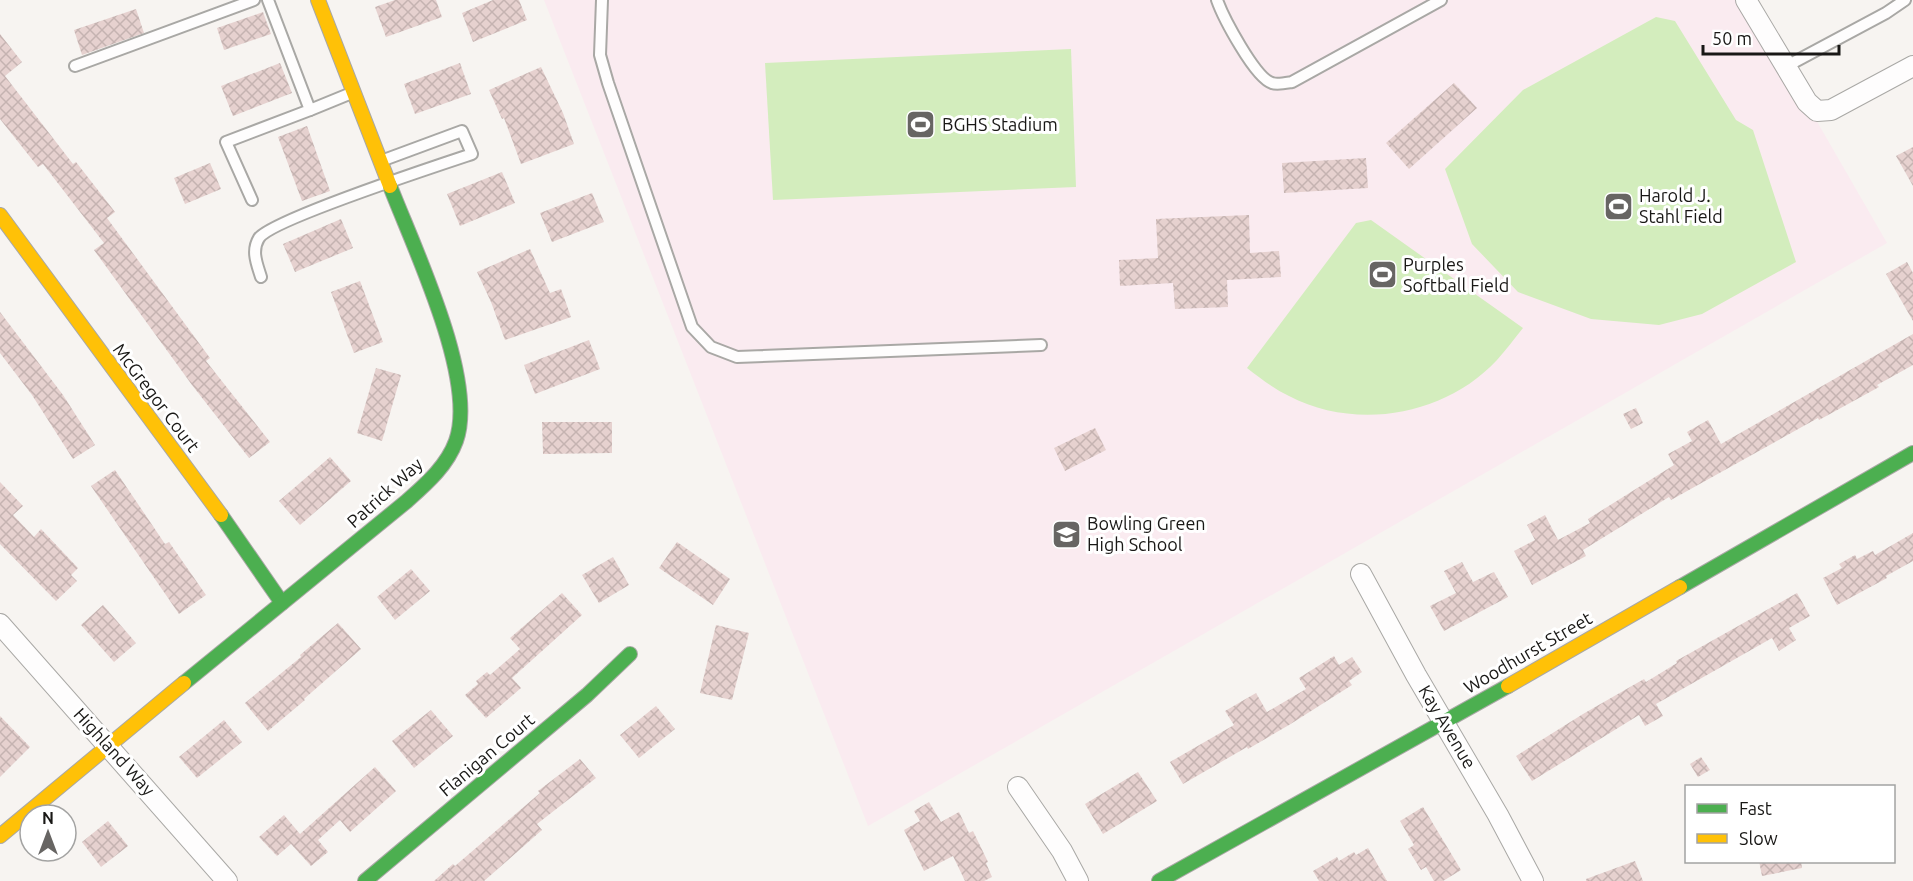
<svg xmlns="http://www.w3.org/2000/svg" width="1913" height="881" viewBox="0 0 1913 881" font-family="Ubuntu,sans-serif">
<defs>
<pattern id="building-cross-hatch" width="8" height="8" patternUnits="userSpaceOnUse" patternTransform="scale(1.5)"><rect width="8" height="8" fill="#e6d1cf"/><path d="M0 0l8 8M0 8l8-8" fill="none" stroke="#c5b3b1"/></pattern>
</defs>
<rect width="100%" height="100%" fill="#f7f4f1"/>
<path fill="#faebf0" d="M 544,0 L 1747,0 L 1887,243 L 868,826 Z"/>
<g fill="#d3edbd">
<path d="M 1656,17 L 1675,21 L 1736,120 L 1753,130 L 1796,262 L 1702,314 L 1659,325 L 1591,319 L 1518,292 L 1472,244 L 1445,169 L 1523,90 Z"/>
<path d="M 1071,49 L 1076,187 L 773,200 L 765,63 Z"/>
<path d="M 1371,220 L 1523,328 C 1514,339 1506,350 1497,360 C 1445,416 1356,431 1289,396 C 1274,389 1260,378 1247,368 L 1356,223 Z"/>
</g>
<g fill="url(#building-cross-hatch)">
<path d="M 395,0 L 436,0 L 442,17 L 386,37 L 375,7 Z"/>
<path d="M 493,0 L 519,0 L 527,20 L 473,42 L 462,13 Z"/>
<path d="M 136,9 L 144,33 L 82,55 L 74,30 Z"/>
<path d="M 263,12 L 271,34 L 224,50 L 217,28 Z"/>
<path d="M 0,34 L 22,62 L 5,76 L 73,164 L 76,162 L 115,212 L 107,218 L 210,358 L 206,361 L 270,442 L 249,458 L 192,385 L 94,250 L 104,243 L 43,164 L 38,167 L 0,119 Z"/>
<path d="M 280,63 L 292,93 L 233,116 L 221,86 Z"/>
<path d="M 460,63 L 471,94 L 415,114 L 404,84 Z"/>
<path d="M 541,67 L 563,113 L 574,144 L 521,164 L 504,118 L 502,119 L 489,90 Z"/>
<path d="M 1454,83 L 1477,108 L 1409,169 L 1386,143 Z"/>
<path d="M 307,126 L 330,191 L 302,201 L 278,137 Z"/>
<path d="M 1913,147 L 1913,186 L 1896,156 Z"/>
<path d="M 1366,158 L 1368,188 L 1284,193 L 1282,163 Z"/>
<path d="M 210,163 L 221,189 L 185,204 L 174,178 Z"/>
<path d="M 502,172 L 515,203 L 460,226 L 447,194 Z"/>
<path d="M 592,193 L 604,222 L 552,242 L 540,213 Z"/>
<path d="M 1249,215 L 1250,253 L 1279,251 L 1281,277 L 1227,280 L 1228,307 L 1175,309 L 1173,283 L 1120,286 L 1119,260 L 1158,258 L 1156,219 Z"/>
<path d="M 341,219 L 353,248 L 295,272 L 283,244 Z"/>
<path d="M 530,249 L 550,293 L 561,289 L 571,317 L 505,340 L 491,302 L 477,272 Z"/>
<path d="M 1907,262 L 1913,273 L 1913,321 L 1886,274 Z"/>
<path d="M 360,281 L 383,342 L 354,353 L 331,292 Z"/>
<path d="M 0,312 L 63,395 L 95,445 L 73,459 L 32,395 L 0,353 Z"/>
<path d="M 1913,334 L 1913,365 L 1877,385 L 1879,387 L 1819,420 L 1818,418 L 1671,500 L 1669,497 L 1583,550 L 1586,556 L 1532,585 L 1514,551 L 1535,540 L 1527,525 L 1545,515 L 1558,540 L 1590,523 L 1588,519 L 1674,465 L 1668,454 L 1692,441 L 1687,432 L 1708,420 L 1721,444 Z"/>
<path d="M 589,340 L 600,369 L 535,394 L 524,365 Z"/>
<path d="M 376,368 L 401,375 L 382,441 L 357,433 Z"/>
<path d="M 1636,408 L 1643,423 L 1631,429 L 1623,414 Z"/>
<path d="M 542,422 L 612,422 L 612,453 L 543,454 Z"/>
<path d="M 1095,428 L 1106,450 L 1065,471 L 1054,448 Z"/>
<path d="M 330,457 L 351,481 L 300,525 L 279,501 Z"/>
<path d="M 115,470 L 165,544 L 169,542 L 206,595 L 179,614 L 91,486 Z"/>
<path d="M 0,482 L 23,506 L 13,515 L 34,537 L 41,529 L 78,568 L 71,575 L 77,581 L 56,601 L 0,544 Z"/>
<path d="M 1913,533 L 1913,561 L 1886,576 L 1887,578 L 1837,605 L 1823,578 L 1842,568 L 1839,564 L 1855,555 L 1857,559 L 1873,551 L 1875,555 Z"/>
<path d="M 677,542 L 730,579 L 713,605 L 659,568 Z"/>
<path d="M 613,557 L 629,585 L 599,603 L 582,575 Z"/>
<path d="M 1462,562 L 1473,582 L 1494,572 L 1508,597 L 1444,631 L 1430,606 L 1456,593 L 1444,571 Z"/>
<path d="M 411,569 L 430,591 L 395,620 L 377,597 Z"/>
<path d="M 562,593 L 582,615 L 512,678 L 521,688 L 486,718 L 465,695 L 478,684 L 476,681 L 487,672 L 490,675 L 520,649 L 510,638 Z"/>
<path d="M 1797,593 L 1810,616 L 1789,628 L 1796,640 L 1779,651 L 1772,638 L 1656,704 L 1663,716 L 1645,726 L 1639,715 L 1532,781 L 1516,756 L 1583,714 L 1644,679 L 1646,682 L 1677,663 L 1676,661 Z"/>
<path d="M 103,605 L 136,643 L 114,662 L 81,625 Z"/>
<path d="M 338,623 L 361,649 L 304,699 L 305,700 L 268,731 L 245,703 L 301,657 L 300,655 Z"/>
<path d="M 716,625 L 749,633 L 732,700 L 700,693 Z"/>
<path d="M 1334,656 L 1339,665 L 1352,657 L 1362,672 L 1349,681 L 1352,685 L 1289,725 L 1248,749 L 1247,747 L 1183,784 L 1170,762 L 1234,725 L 1225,711 L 1256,693 L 1267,712 L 1306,689 L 1299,678 Z"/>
<path d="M 656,706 L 675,729 L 639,758 L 620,735 Z"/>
<path d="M 431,710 L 453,736 L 414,768 L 392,741 Z"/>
<path d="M 0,716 L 30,747 L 0,777 Z"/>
<path d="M 224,720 L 242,742 L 197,778 L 179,757 Z"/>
<path d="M 1701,757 L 1710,770 L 1698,777 L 1690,764 Z"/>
<path d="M 580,759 L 596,778 L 537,824 L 542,830 L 484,881 L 434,881 L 453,864 L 455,866 L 540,793 L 538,791 Z"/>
<path d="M 375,767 L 396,791 L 350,832 L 340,820 L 318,840 L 328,852 L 311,866 L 291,844 L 277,856 L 259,837 L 284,815 L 300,834 Z"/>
<path d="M 1138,772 L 1157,801 L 1103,834 L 1085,804 Z"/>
<path d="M 929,802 L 941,822 L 959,812 L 969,833 L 973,831 L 988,862 L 986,863 L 992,877 L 984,881 L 965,881 L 953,856 L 924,871 L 904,830 L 920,821 L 914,811 Z"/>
<path d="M 1423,807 L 1461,870 L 1443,881 L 1434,881 L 1426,867 L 1421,870 L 1408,849 L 1414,845 L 1400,821 Z"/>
<path d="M 108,821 L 128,846 L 101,867 L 82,842 Z"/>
<path d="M 1368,848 L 1387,881 L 1319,881 L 1313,871 L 1337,857 L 1339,861 L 1354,852 L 1356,855 Z"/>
<path d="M 1635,861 L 1643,881 L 1586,881 L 1586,879 Z"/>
<path d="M 1759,861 L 1801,861 L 1802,868 L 1762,876 Z"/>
</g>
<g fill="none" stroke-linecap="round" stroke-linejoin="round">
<defs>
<g id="lane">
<path d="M 602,0 L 600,55 L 608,83 L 692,327 L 711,347 L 737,357 L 1041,345"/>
<path d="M 1217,0 C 1223,17 1255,78 1272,83 C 1277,85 1286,83 1292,82 L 1441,0"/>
<path d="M 75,66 L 254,0"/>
<path d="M 1785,67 L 1886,13 L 1905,0"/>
<path d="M 310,110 L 354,92"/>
<path d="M 252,200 L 226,142 L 310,110 L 268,0"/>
<path d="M 261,277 C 257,264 251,251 259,238 C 271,220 442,164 472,154 L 462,131 L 381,161"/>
</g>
<g id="street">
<path d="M 1746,0 L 1807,102 L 1817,111 L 1831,110 L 1913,66"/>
<path d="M 1361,574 L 1416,675 L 1498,815 L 1533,881"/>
<path d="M 0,624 L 227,881"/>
<path d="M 1018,787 L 1062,851 L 1078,881"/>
</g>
<g id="fast">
<path d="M 221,515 L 282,603"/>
<path d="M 1680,587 L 1913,453"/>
<path d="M 184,683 L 407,501 C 426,484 447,466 456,441 C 478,380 413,246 390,186"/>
<path d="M 365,881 L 587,695 L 630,654"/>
<path d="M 1159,881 L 1508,686"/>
</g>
<g id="slow">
<path d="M 318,0 L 390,186"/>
<path d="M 0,215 L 221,515"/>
<path d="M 1508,686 L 1680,587"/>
<path d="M 0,836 L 184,683"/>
</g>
</defs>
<use href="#lane" stroke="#a9a8a5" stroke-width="14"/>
<use href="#street" stroke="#a9a8a5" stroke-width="22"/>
<use href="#fast" stroke="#a9a8a5" stroke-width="16"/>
<use href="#slow" stroke="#a9a8a5" stroke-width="16"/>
<use href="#lane" stroke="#fefdfd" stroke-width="10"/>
<use href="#street" stroke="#fefdfd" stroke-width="20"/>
<use href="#fast" stroke="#4caf50" stroke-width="14"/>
<use href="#slow" stroke="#ffc107" stroke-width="14"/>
</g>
<defs>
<symbol id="stadium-square" viewBox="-11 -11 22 22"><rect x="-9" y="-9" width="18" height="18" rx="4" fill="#676563" stroke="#fff"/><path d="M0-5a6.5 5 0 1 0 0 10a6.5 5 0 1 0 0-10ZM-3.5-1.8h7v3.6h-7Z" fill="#fff"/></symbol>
<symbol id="school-square" viewBox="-11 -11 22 22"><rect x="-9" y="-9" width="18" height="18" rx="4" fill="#676563" stroke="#fff"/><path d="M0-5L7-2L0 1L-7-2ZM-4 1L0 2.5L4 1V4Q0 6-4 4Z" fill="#fff"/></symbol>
</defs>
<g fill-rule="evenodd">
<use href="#stadium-square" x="904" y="108" width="33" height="33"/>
<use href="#stadium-square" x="1602" y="190" width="33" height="33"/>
<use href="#stadium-square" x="1366" y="258" width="33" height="33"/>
<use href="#school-square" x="1050" y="518" width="33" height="33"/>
</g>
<g text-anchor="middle" stroke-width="6" stroke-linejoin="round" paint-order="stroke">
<g font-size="18" fill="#191816" stroke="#fff" text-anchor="start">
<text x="942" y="131">BGHS Stadium</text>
<text x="1639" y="202">Harold J.<tspan x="1639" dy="21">Stahl Field</tspan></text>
<text x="1403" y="271">Purples<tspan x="1403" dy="21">Softball Field</tspan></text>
<text x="1087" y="530">Bowling Green<tspan x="1087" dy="21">High School</tspan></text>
</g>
<g font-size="18" fill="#191816" stroke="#fff">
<text transform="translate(156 398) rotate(53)" y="6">McGregor Court</text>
<text transform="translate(385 493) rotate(-42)" y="6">Patrick Way</text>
<text transform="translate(1528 653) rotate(-30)" y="6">Woodhurst Street</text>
<text transform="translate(1447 727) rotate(59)" y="6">Kay Avenue</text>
<text transform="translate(114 752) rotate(48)" y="6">Highland Way</text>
<text transform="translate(487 755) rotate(-40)" y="6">Flanigan Court</text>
</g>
</g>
<rect x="1685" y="785" width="210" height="78" fill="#ffffff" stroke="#a3a3a2" stroke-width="1.5"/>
<rect x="1697" y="804" width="30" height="9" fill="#4caf50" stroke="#a3a3a2" stroke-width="1.5"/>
<text x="1739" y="815" font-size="18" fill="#191816">Fast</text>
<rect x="1697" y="834" width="30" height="9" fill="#ffc107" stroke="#a3a3a2" stroke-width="1.5"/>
<text x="1739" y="845" font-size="18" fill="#191816">Slow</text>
<g transform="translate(48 833)"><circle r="28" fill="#ffffff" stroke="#a3a3a2" stroke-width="1.5"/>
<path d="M0-4.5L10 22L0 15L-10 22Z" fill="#676563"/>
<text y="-9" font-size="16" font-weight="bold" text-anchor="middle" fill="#191816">N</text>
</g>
<path d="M1703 45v9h136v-9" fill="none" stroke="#191816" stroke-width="3"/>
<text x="1712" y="45" font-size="18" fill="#191816" stroke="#ffffff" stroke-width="4.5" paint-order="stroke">50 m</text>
</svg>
